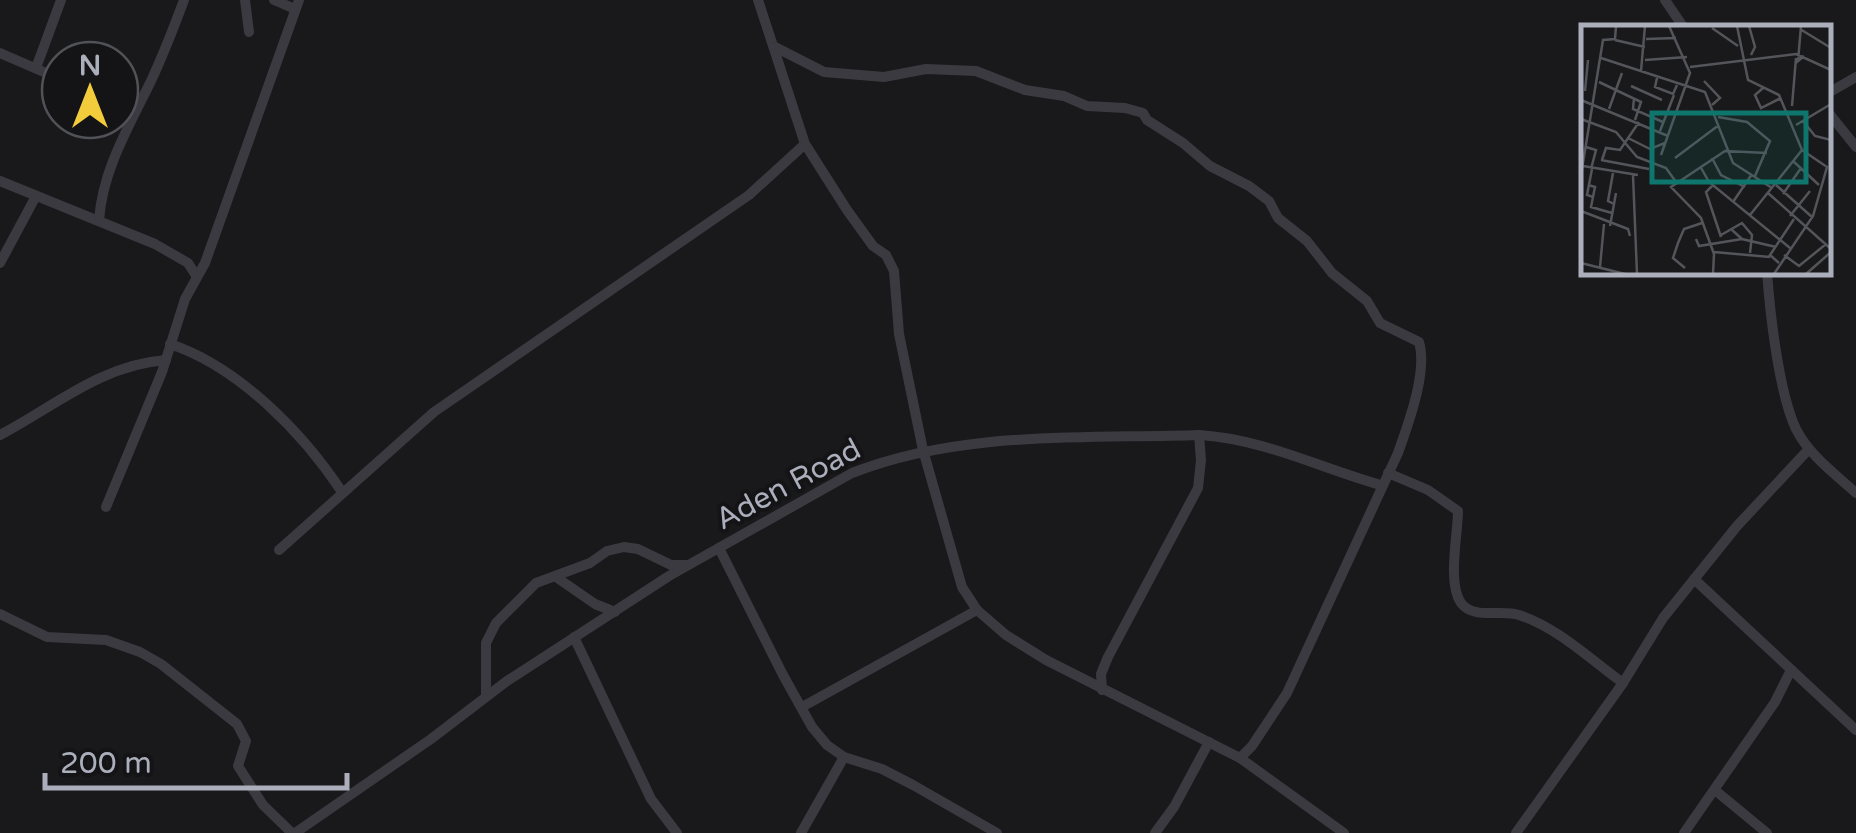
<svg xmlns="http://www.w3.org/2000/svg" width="1856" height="833" viewBox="0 0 1856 833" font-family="'Varela Round',sans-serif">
<rect width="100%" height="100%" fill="#19191b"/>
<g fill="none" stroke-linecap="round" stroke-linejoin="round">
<g stroke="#3a3a40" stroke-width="10">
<path d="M 245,0 L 249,32"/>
<path d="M 274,0 L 295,9"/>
<path d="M 758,0 L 805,144 L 847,210 L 873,246 L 886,255 L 894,271 L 899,334 L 923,450 L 962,587 L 977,610 L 1006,635 L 1046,660 L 1240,758 L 1344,833"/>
<path d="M 1665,0 L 1684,28"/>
<path d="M 775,47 L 824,72 L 884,77 L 926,69 L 976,71 L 1025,90 L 1064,96 L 1087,106 L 1125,108 L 1143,113 L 1147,120 L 1183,143 L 1210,166 L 1249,186 L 1269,201 L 1278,218 L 1307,241 L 1332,273 L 1367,301 L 1380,323 L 1419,342 C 1428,372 1408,424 1398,453 L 1287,693 L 1252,746 L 1240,758"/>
<path d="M 0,53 L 60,79"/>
<path d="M 36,68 L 61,0"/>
<path d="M 1828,93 L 1856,77"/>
<path d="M 1828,112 L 1856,147"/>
<path d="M 0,181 L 155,244 L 188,263 L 197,277"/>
<path d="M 99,221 C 102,171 129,126 151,81 C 163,55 174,27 184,0"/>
<path d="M 0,263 L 36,196"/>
<path d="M 1767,272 C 1770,314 1779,393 1796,429 C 1809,455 1835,474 1856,493"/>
<path d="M 170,344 C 239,367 303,433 342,492"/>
<path d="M 0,435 C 55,406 101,365 166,360"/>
<path d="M 1388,473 L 1428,490 L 1458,511 C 1458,534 1447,583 1461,603 C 1474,620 1501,609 1519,615 C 1557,627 1591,660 1623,683"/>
<path d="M 106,507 L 162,372 L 185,299 L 205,263 L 299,0"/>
<path d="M 719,548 L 783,675 L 812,727 L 827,745 L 844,757 L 882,769 L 913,785 L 997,833"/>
<path d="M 279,550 L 434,412 L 749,195 L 805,144"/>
<path d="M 556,577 L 595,604 L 615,612"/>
<path d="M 1694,579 L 1856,730"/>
<path d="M 0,614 L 47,637 L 106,640 L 140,652 L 161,664 L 237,724 L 246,741 L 238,766 L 263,805 L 292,833"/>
<path d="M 574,637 L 651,799 L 677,833"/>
<path d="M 1102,690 L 1101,674 L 1108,657 L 1198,488 L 1201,460 L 1199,435"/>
<path d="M 486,694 L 486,643 L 496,623 L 536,583 L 590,563 L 607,551 L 624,547 L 638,549 L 671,565 L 687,565"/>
<path d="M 802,707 L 977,610"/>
<path d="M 1716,791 L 1767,833"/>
<path d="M 295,833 L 431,739 L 507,681 L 669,576 L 852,473 C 962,430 1084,439 1199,435 C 1264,439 1320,468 1381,485"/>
<path d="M 801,833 L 844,757"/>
<path d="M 1155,833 L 1174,807 L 1209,742"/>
<path d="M 1516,833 L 1623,683 L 1663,618 L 1737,526 L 1809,449"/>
<path d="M 1684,833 L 1775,702 L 1791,670"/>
</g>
</g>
<g text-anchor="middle" stroke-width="8" stroke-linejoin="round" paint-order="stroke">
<g font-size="30" fill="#abaebb" stroke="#141416">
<text transform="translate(788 484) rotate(-28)" y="10">Aden Road</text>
</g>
</g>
<g transform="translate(1581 25)">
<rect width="250" height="250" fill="#19191b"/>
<path fill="none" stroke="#53555b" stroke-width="2.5" d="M 156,1 L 167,55 L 198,70 L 221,125 L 246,142 L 232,191 L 193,249M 168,1 L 174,22 L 170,30M 220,1 L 217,36 L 223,31M 131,3 L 157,21M 219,4 L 250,23M 65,14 L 95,13M 34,15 L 64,22M 20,33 L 124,67 L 152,138 L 191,163M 64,35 L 106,32M 109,42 L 215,29 L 250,45M 60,46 L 64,1M 76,53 L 74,62 L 92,69 L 96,60M 123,56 L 139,73 L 131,80M 18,57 L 60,77 L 54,95M 50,61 L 81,75M 182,63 L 174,70 L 180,83 L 200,73M 4,66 L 7,35M 53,73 L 52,84 L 82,97M 0,75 L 87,111M 211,81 L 215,33M 28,84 L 41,48M 137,92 L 166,97 L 189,116 L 174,151M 0,94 L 35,107 L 56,132 L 85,143 L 95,157M 222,96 L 234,111 L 250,115M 215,100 L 250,79M 79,106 L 93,70M 47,113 L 69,124 L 84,118M 5,122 L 15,125 L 10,144M 80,130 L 109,48 L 88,1M 94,133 L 138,100M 131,133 L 140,150 L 164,162M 20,135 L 68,144M 21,135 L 25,123 L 39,125 L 58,97M 212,136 L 238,160M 2,141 L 57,150M 119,141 L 128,157 L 209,223M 11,144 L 6,170 L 12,172M 32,148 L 27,176 L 33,179M 0,150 L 22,15 L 34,14 L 35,1M 52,150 L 56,249M 7,160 L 14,162 L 10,182 L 31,188M 132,160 L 125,167 L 140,212M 195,160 L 231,192M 187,168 L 250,224M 202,169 L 220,143M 152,177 L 171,149M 0,186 L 47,204 L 49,211M 169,190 L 221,125M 209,191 L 229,166M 29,201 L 35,168M 151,205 L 161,214 L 195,222M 140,210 L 161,198 L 171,210 L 169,228M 115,214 L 118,221 L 161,214M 133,227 L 189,232M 203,230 L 218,241 L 245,219M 0,238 L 44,249M 198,238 L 189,230 L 213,194M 19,242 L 23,199M 104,243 L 92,233 L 97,218 L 103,204 L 121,198M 132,249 L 133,229 L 120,193 L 90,162 L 144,126 L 186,128M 225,249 L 250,227"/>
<path fill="#0f766e" fill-opacity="0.15" stroke="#0f766e" stroke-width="5" d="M 71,88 L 225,88 L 225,157 L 71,157 Z"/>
<rect width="250" height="250" fill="none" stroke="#abaebb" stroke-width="5"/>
</g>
<g transform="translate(90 90)"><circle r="48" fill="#141416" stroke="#505258" stroke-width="2.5"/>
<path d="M0-8L18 38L0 25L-18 38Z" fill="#f2cc3a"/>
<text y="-15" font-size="28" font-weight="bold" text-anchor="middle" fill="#abaebb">N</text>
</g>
<path d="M45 773v15h302v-15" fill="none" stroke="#abaebb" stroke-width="5"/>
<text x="60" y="773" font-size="30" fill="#abaebb" stroke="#141416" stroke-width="8" paint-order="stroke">200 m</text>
</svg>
